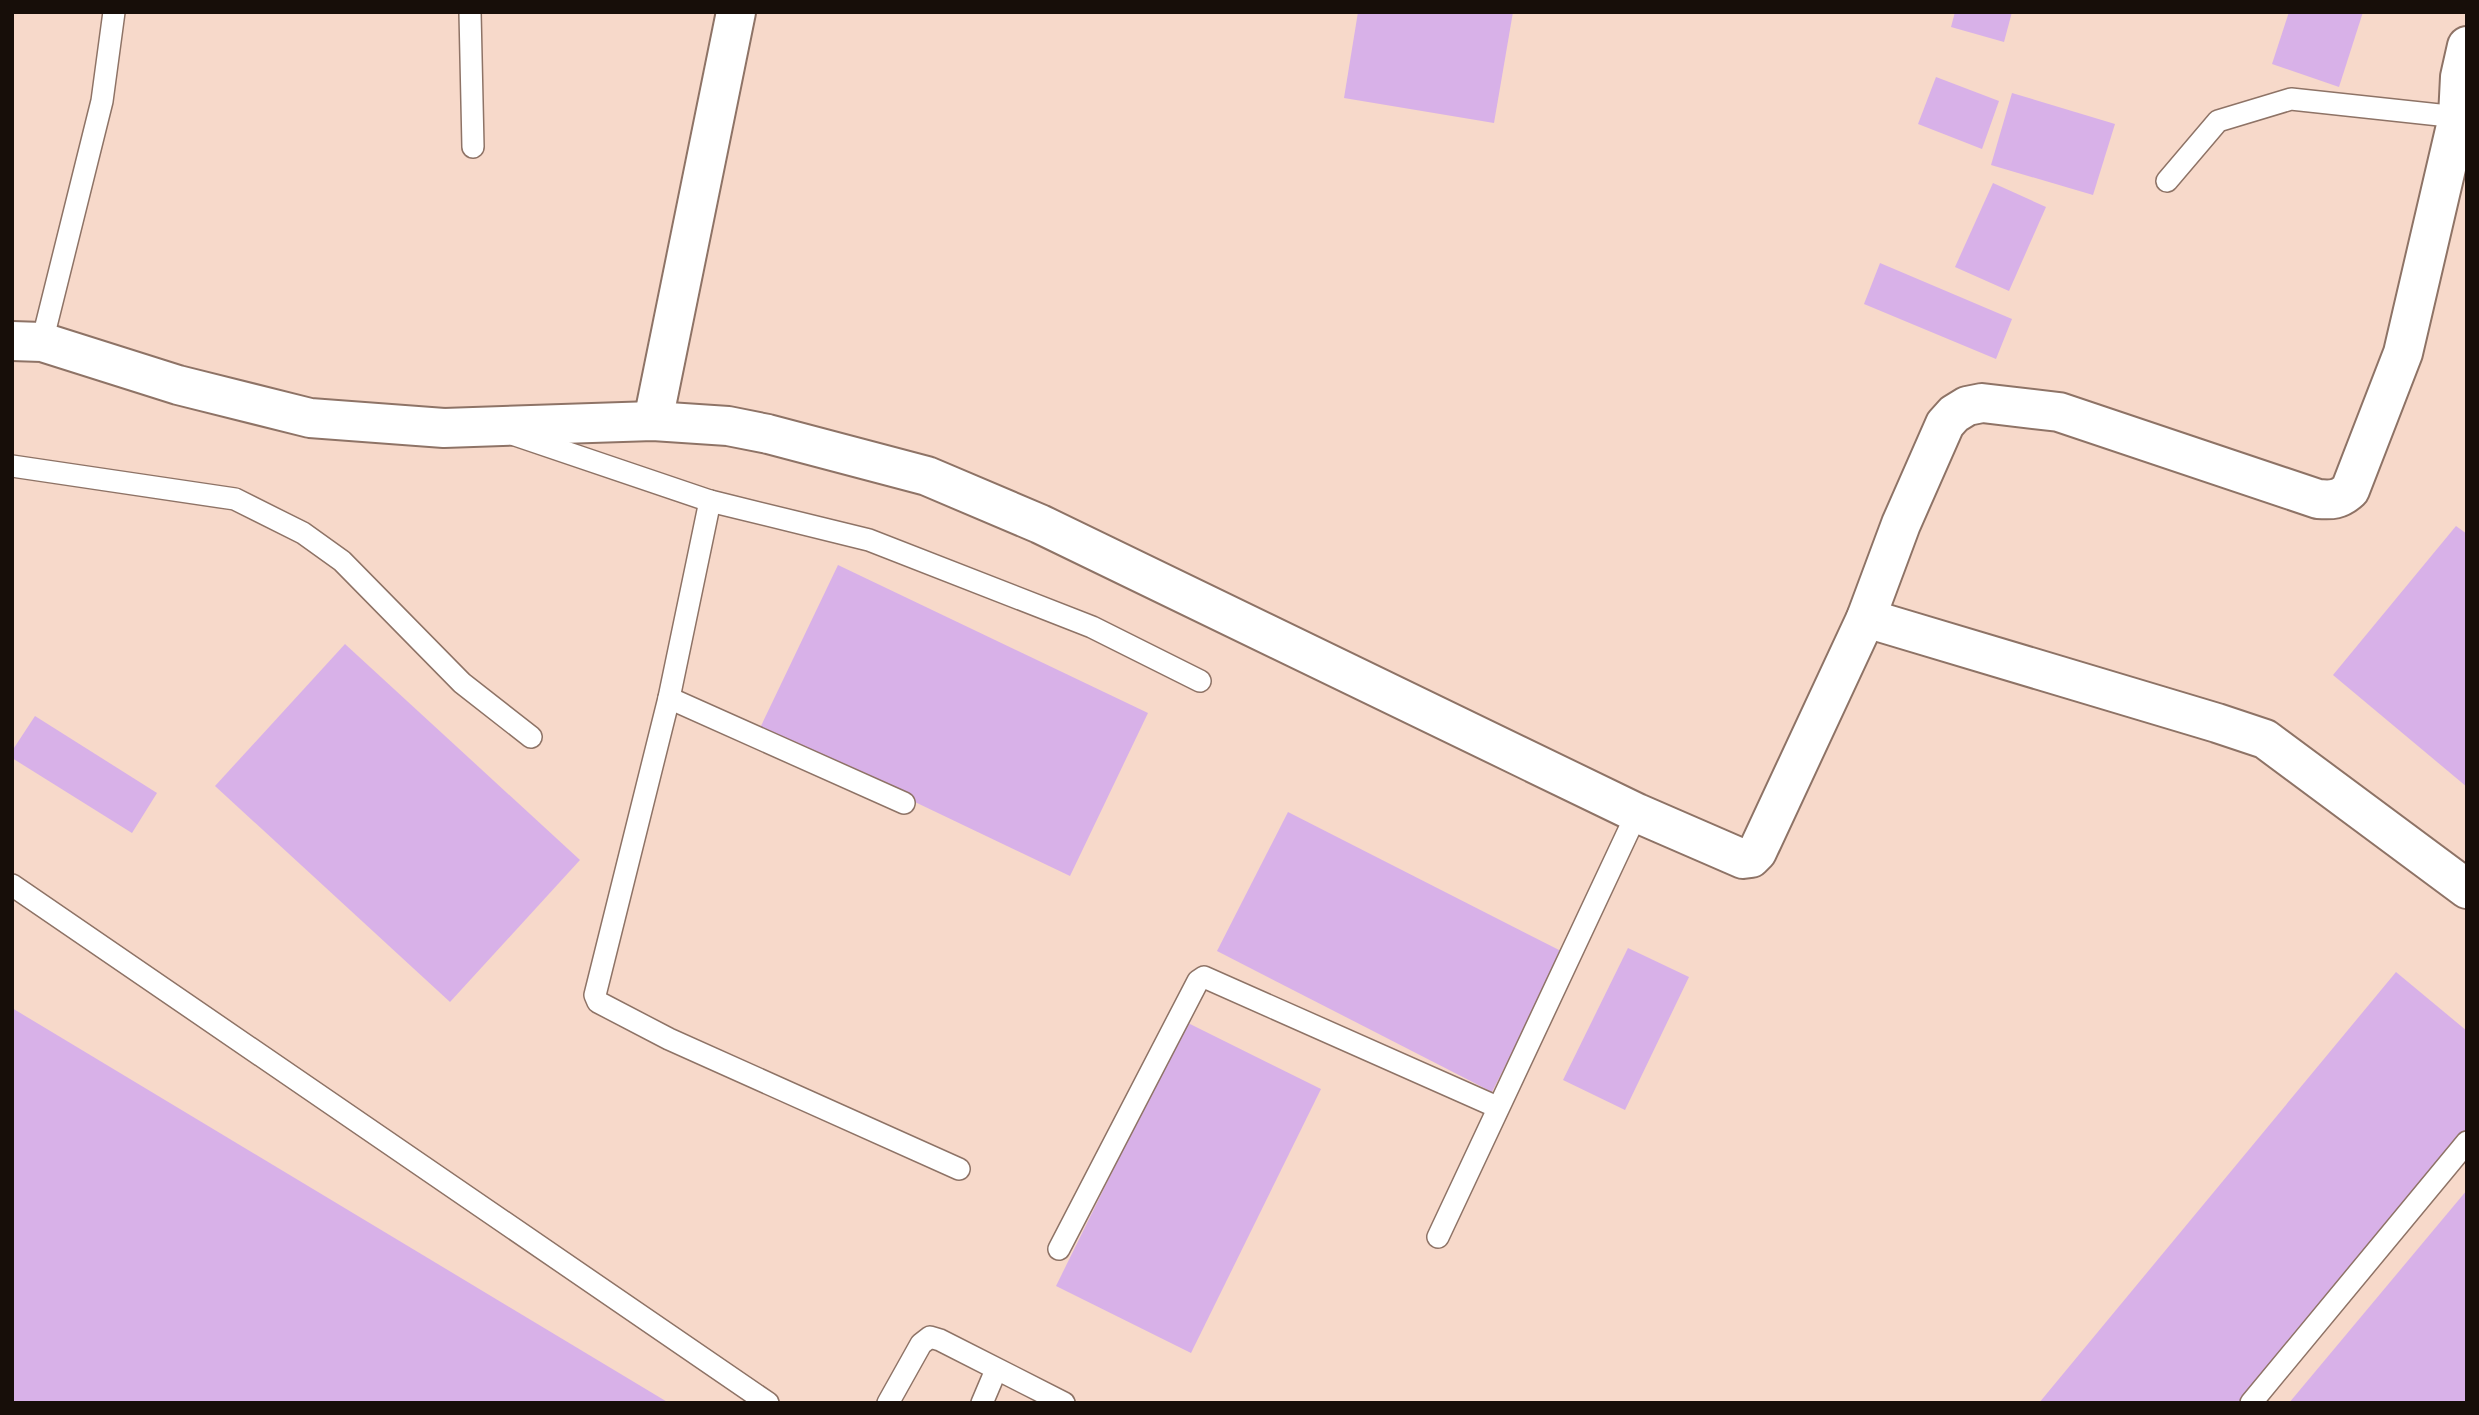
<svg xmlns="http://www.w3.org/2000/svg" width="2479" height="1415" viewBox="0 0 2479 1415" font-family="Raleway,sans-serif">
<rect width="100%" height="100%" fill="#f7d9ca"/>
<g fill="#d8b1e8">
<path d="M 1358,12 L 1513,12 L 1494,123 L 1344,98 Z"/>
<path d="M 1955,12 L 2012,12 L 2004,42 L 1951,27 Z"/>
<path d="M 2289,12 L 2363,12 L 2339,87 L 2272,64 Z"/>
<path d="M 1936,77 L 1999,101 L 1982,149 L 1918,124 Z"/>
<path d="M 2012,93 L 2115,124 L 2093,195 L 1991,165 Z"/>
<path d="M 1993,183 L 2046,207 L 2009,291 L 1955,267 Z"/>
<path d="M 1880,263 L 2012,319 L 1996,359 L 1864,304 Z"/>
<path d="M 2456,526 L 2467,534 L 2467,787 L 2333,675 Z"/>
<path d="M 838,565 L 1148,713 L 1070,876 L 760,728 Z"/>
<path d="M 345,644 L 580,860 L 450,1002 L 215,786 Z"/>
<path d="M 35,716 L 157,793 L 132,833 L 12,758 L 12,751 Z"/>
<path d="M 1288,812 L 1563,952 L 1492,1092 L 1217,951 Z"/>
<path d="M 1628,948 L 1689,977 L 1625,1110 L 1563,1080 Z"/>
<path d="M 2396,972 L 2467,1031 L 2467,1130 L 2241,1403 L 2039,1403 Z"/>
<path d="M 12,1008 L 669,1403 L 12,1403 Z"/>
<path d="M 1186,1022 L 1321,1089 L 1191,1353 L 1056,1286 Z"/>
<path d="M 2467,1190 L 2467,1403 L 2289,1403 Z"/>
</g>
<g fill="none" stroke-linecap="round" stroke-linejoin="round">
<defs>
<g id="service">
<path d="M 470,12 L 473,147"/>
<path d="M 2167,181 L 2218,121 L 2291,99 L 2458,117"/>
<path d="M 42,342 L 102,101 L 114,12"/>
<path d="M 515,435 L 710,501 L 669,698 L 595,995 L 598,1002 L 669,1039 L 959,1169"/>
<path d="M 12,466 L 235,499 L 303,533 L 342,561 L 462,683 L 531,737"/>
<path d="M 710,501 L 869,540 L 1092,627 L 1200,681"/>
<path d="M 669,698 L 904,803"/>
<path d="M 12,885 L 768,1403"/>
<path d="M 1438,1237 L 1637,813"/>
<path d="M 1059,1249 L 1198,981 L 1204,977 L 1497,1107"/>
<path d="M 888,1403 L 921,1344 L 930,1337 L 940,1340 L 1064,1403"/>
<path d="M 982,1403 L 996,1370"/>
<path d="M 2251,1403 L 2467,1142"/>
</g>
<g id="minor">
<path d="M 653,421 L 736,12"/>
<path d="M 1866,618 L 2217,723 L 2265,739 L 2467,889"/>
</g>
<path id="tertiary" d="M 12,341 L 42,342 L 178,385 L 310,418 L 444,428 L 653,421 L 728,426 L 768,434 L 927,476 L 1040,524 L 1637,813 L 1743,859 L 1751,858 L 1757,852 L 1866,618 L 1901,524 L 1945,424 L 1954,414 L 1967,406 L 1982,403 L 2059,412 L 2318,499 C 2332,500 2339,500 2350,490 L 2403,353 L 2458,117 L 2460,77 L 2467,46"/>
</defs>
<use href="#service" stroke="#8e7366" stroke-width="24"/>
<use href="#minor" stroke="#8e7366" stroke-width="42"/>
<use href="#tertiary" stroke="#8e7366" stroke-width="42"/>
<use href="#service" stroke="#fff" stroke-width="21"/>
<use href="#minor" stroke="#fff" stroke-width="38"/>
<use href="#tertiary" stroke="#fff" stroke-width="38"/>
</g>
<rect width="2479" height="1415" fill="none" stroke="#170e09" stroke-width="28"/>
</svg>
